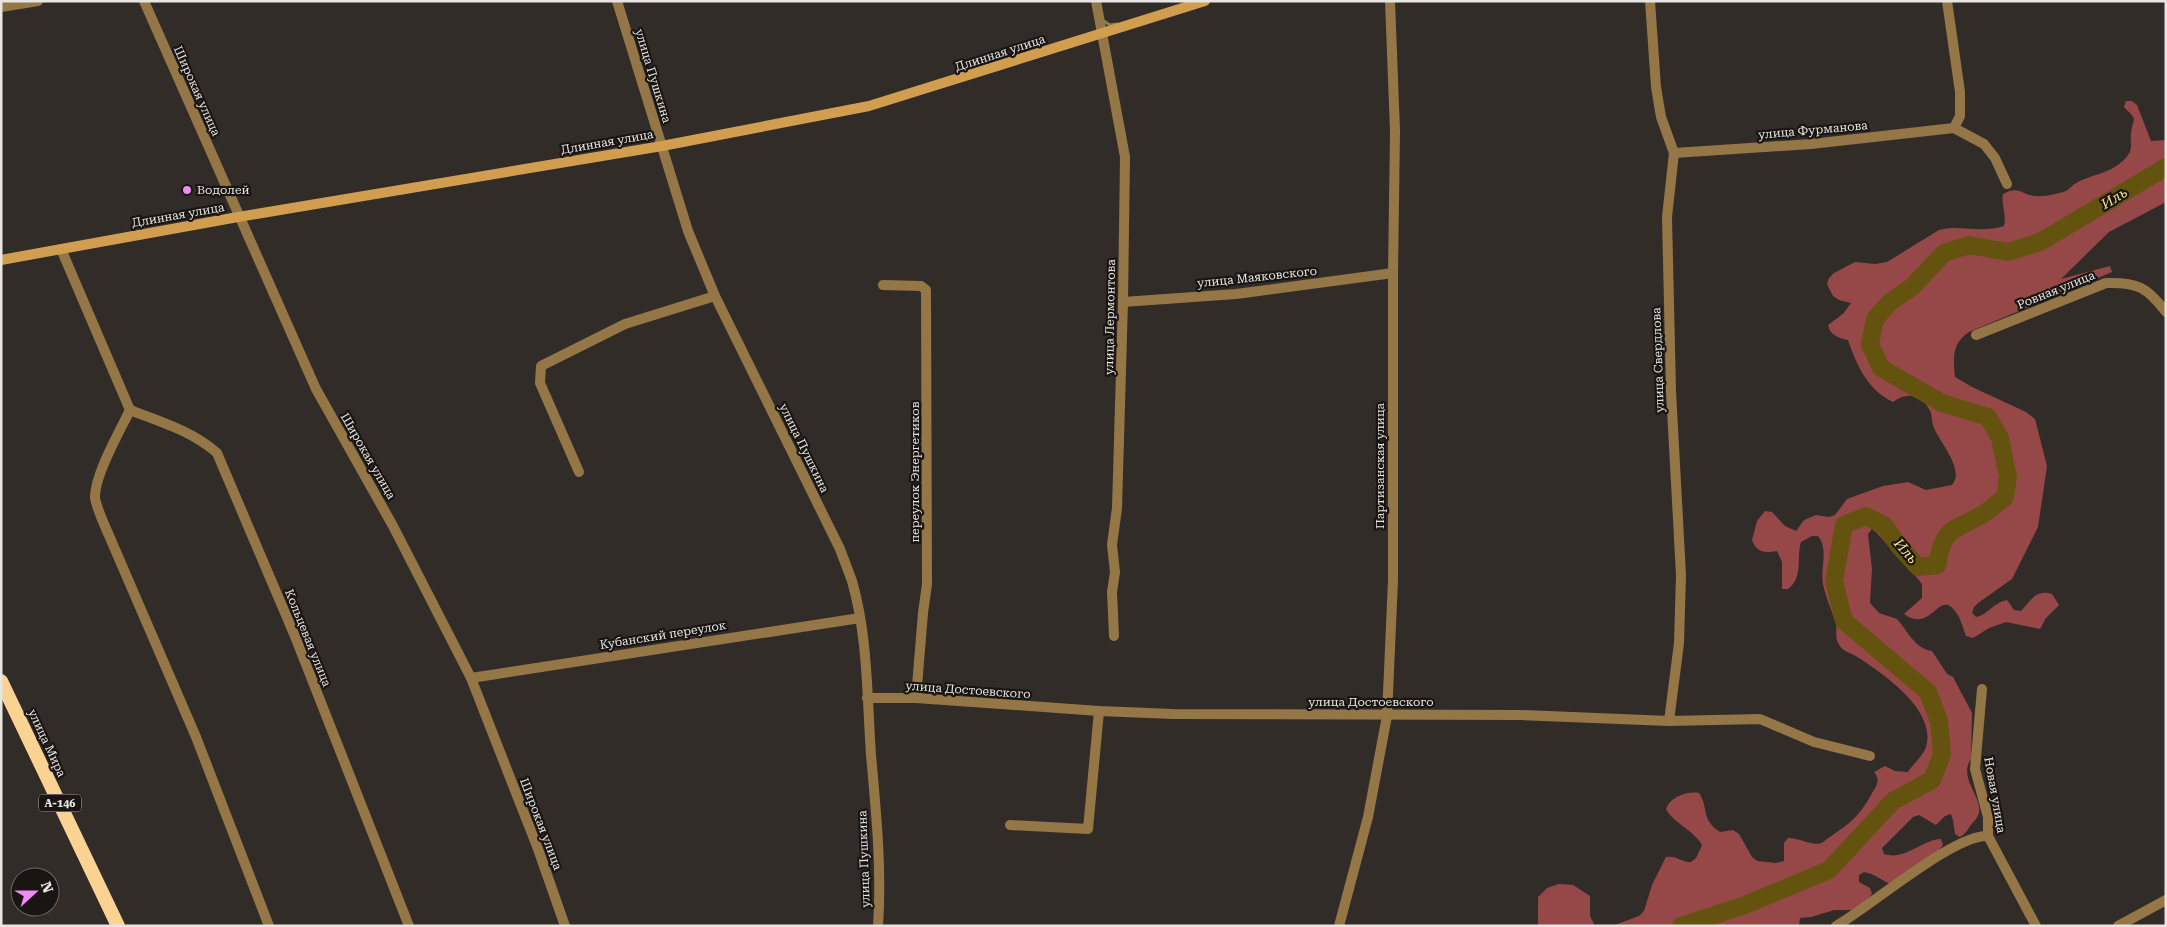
<svg xmlns="http://www.w3.org/2000/svg" width="2167" height="927" viewBox="0 0 2167 927" font-family="'Roboto Serif',serif">
<rect width="100%" height="100%" fill="#322c28"/>
<g fill="#964848">
<path d="M 2126,101 L 2132,101 L 2137,105 L 2151,141 L 2166,140 L 2166,202 L 2109,232 L 2061,279 L 2110,266 L 2112,272 L 1969,332 C 1952,343 1953,358 1955,377 L 1972,387 L 2026,412 L 2035,419 L 2047,466 L 2038,527 L 2012,579 L 1978,603 L 1974,607 L 1972,613 L 1976,617 C 1988,615 1994,602 2007,600 L 2014,610 L 2021,611 C 2031,600 2036,589 2052,594 L 2059,605 L 2046,618 L 2040,629 L 2006,622 L 1989,628 L 1973,638 L 1966,636 C 1963,628 1961,618 1955,611 C 1939,589 1931,634 1904,614 L 1922,598 L 1922,584 L 1918,579 L 1877,533 L 1872,529 L 1868,534 L 1872,569 L 1870,603 L 1879,613 L 1897,619 C 1907,630 1915,649 1932,651 L 1947,674 L 1953,677 L 1972,713 L 1971,759 C 1958,778 1982,796 1979,812 C 1978,818 1974,821 1970,826 C 1967,831 1965,834 1960,837 L 1955,834 L 1953,820 L 1951,814 L 1945,816 L 1936,825 L 1919,815 L 1913,817 L 1882,848 L 1884,854 C 1905,861 1921,840 1941,839 L 1943,845 L 1939,850 L 1894,886 C 1883,881 1875,874 1864,872 L 1859,875 L 1859,882 L 1870,888 L 1872,894 L 1868,899 L 1853,910 L 1834,910 L 1811,917 L 1800,918 L 1799,926 L 1612,926 L 1639,916 L 1644,911 L 1652,885 L 1666,857 C 1676,855 1681,862 1691,862 L 1696,858 L 1702,845 C 1694,830 1674,824 1666,809 C 1670,797 1687,791 1699,793 C 1709,807 1700,819 1720,832 L 1733,830 L 1739,834 L 1752,857 L 1757,861 L 1776,863 L 1784,861 L 1784,843 L 1788,838 C 1800,838 1811,846 1822,843 C 1845,825 1854,824 1870,797 C 1875,787 1882,782 1874,772 L 1885,766 L 1895,771 L 1908,772 C 1913,764 1923,756 1926,747 C 1937,711 1885,675 1859,658 C 1852,653 1842,652 1838,643 C 1835,637 1837,630 1836,624 C 1832,611 1826,598 1823,584 C 1820,568 1829,549 1818,536 L 1812,536 L 1801,542 C 1796,557 1804,577 1788,589 L 1782,589 L 1782,562 L 1777,551 C 1765,553 1757,553 1752,540 L 1757,521 L 1765,511 L 1772,512 L 1785,526 L 1796,531 L 1804,520 L 1816,515 L 1829,517 L 1835,515 L 1847,499 L 1883,486 L 1908,482 L 1926,490 L 1952,485 C 1965,470 1941,444 1934,428 C 1932,424 1932,418 1931,413 C 1924,396 1908,390 1893,402 C 1867,389 1857,366 1848,340 C 1838,338 1830,335 1828,325 L 1844,313 L 1851,303 L 1839,300 L 1833,296 L 1827,284 L 1829,278 L 1834,273 L 1855,262 L 1875,264 L 1887,262 L 1939,230 C 1960,224 1980,234 2004,226 C 2007,215 2001,205 2003,194 C 2020,185 2021,195 2035,196 C 2044,197 2057,194 2066,191 C 2070,189 2073,184 2078,182 C 2094,174 2116,172 2128,155 C 2133,149 2130,141 2131,133 C 2133,116 2139,122 2124,107 Z"/>
<path d="M 1559,884 L 1573,885 L 1590,896 L 1590,916 L 1595,926 L 1538,926 L 1538,897 L 1547,888 Z"/>
</g>
<g fill="none" stroke-linecap="round" stroke-linejoin="round">
<path stroke="#8b7f4e" stroke-width="3" d="M 1104,21 L 1110,25 L 1117,24"/>
<path stroke="#63530e" stroke-width="18" d="M 1681,926 L 1745,905 L 1829,870 L 1893,801 L 1932,780 L 1942,754 L 1939,721 L 1928,692 L 1844,621 L 1834,581 L 1844,525 L 1866,516 L 1885,526 L 1899,546 L 1918,567 L 1937,565 C 1943,529 1951,531 1980,516 C 1989,511 1997,503 2005,497 L 2008,477 L 2000,438 L 1988,417 L 1942,403 L 1881,368 L 1870,344 L 1875,319 L 1890,302 L 1912,287 L 1944,253 L 1969,245 L 2008,252 L 2040,242 L 2166,167"/>
<g stroke="#957647" stroke-width="10">
<path d="M 144,1 L 316,389 L 393,526 L 471,678 L 538,849 L 565,926"/>
<path d="M 617,1 L 688,231 L 715,296 L 840,549 C 844,560 848,570 852,581 C 868,636 867,698 871,755 C 876,811 882,869 878,926"/>
<path d="M 1096,1 L 1125,157 L 1123,302 L 1117,508 L 1112,545 L 1115,572 L 1112,592 L 1114,636"/>
<path d="M 1650,1 L 1656,87 L 1661,117 L 1674,153 L 1667,217 L 1671,391 L 1681,575 L 1679,643 L 1669,721"/>
<path d="M 1947,1 L 1960,92 L 1960,116 L 1954,128 L 1984,144 L 1995,158 L 2007,184"/>
<path d="M 1,7 L 38,1"/>
<path d="M 1674,153 L 1811,144 L 1954,128"/>
<path d="M 61,249 L 130,410 C 161,422 192,431 217,453 L 294,634 L 409,926"/>
<path d="M 883,285 L 921,286 L 926,290 L 927,584 L 923,613 L 916,698"/>
<path d="M 1123,302 L 1236,294 L 1393,273"/>
<path d="M 1976,335 L 2106,283 C 2137,282 2147,287 2166,312"/>
<path d="M 130,410 C 120,431 94,476 95,498 C 96,504 99,511 101,517 L 196,737 L 269,926"/>
<path d="M 579,472 L 540,383 L 541,366 L 625,324 L 715,296"/>
<path d="M 471,678 L 860,618"/>
<path d="M 1982,689 L 1975,769 L 1988,817 L 1988,836 L 2036,926"/>
<path d="M 867,698 L 916,698 L 1099,711 L 1173,714 L 1521,715 L 1669,721 L 1760,719 L 1814,742 L 1870,756"/>
<path d="M 1010,825 L 1088,829 L 1099,711"/>
<path d="M 1339,926 L 1368,817 L 1387,716 L 1393,580 L 1393,273 L 1395,131 L 1390,1"/>
<path d="M 1836,926 C 1871,906 1954,834 1988,836"/>
<path d="M 2118,926 L 2166,900"/>
</g>
<path stroke="#d19e50" stroke-width="10" d="M 1,260 L 238,217 L 662,146 L 869,106 L 1205,1"/>
<path stroke="#fad292" stroke-width="14" d="M 1,681 L 118,926"/>
</g>
<circle fill="#f18af4" stroke="#181513" stroke-width="2" cx="187" cy="190" r="5"/>
<g text-anchor="middle" stroke-width="4.5" stroke-linejoin="round" paint-order="stroke">
<rect fill="#181513" stroke="#aaa7a4" stroke-width="1" x="39" y="794.5" width="42" height="17" rx="4"/>
<g font-size="11" font-weight="bold" fill="#e8e5e2">
<text x="60" y="807">А-146</text>
</g>
<g font-size="12" fill="#e8e5e2" stroke="#181513">
<text transform="translate(1000 53) rotate(-18)" y="4">Длинная улица</text>
<text transform="translate(653 76) rotate(73)" y="4">улица Пушкина</text>
<text transform="translate(197 91) rotate(66)" y="4">Широкая улица</text>
<text transform="translate(1813 130) rotate(-5)" y="4">улица Фурманова</text>
<text transform="translate(607 142) rotate(-10)" y="4">Длинная улица</text>
<text transform="translate(178 215) rotate(-10)" y="4">Длинная улица</text>
<text transform="translate(1257 277) rotate(-6)" y="4">улица Маяковского</text>
<text transform="translate(2056 290) rotate(-22)" y="4">Ровная улица</text>
<text transform="translate(1110 317) rotate(-89)" y="4">улица Лермонтова</text>
<text transform="translate(1658 360) rotate(-92)" y="4">улица Свердлова</text>
<text transform="translate(804 448) rotate(64)" y="4">улица Пушкина</text>
<text transform="translate(368 456) rotate(60)" y="4">Широкая улица</text>
<text transform="translate(1380 466) rotate(-90)" y="4">Партизанская улица</text>
<text transform="translate(915 472) rotate(-90)" y="4">переулок Энергетиков</text>
<text transform="translate(663 635) rotate(-9)" y="4">Кубанский переулок</text>
<text transform="translate(308 638) rotate(68)" y="4">Кольцевая улица</text>
<text transform="translate(968 690) rotate(4)" y="4">улица Достоевского</text>
<text x="1371" y="706">улица Достоевского</text>
<text transform="translate(47 743) rotate(65)" y="4">улица Мира</text>
<text transform="translate(1995 795) rotate(80)" y="4">Новая улица</text>
<text transform="translate(541 824) rotate(69)" y="4">Широкая улица</text>
<text transform="translate(864 859) rotate(-92)" y="4">улица Пушкина</text>
</g>
<g font-size="12" fill="#e8e5e2" stroke="#181513" text-anchor="start">
<text x="197" y="194">Водолей</text>
</g>
<g font-size="14" font-style="italic" fill="#fbe38d" stroke="#181513">
<text transform="translate(2114 198) rotate(-31)" y="5">Иль</text>
<text transform="translate(1906 551) rotate(49)" y="5">Иль</text>
</g>
</g>
<rect width="2167" height="927" fill="none" stroke="#e8e5e2" stroke-width="5"/>
<g transform="translate(35 892) rotate(69)"><circle r="24" fill="#181513" stroke="#6b6866"/>
<path d="M0-4L9 19L0 12L-9 19Z" fill="#f18af4"/>
<text y="-8" font-size="14" font-weight="bold" text-anchor="middle" fill="#e8e5e2">N</text>
</g>
</svg>
